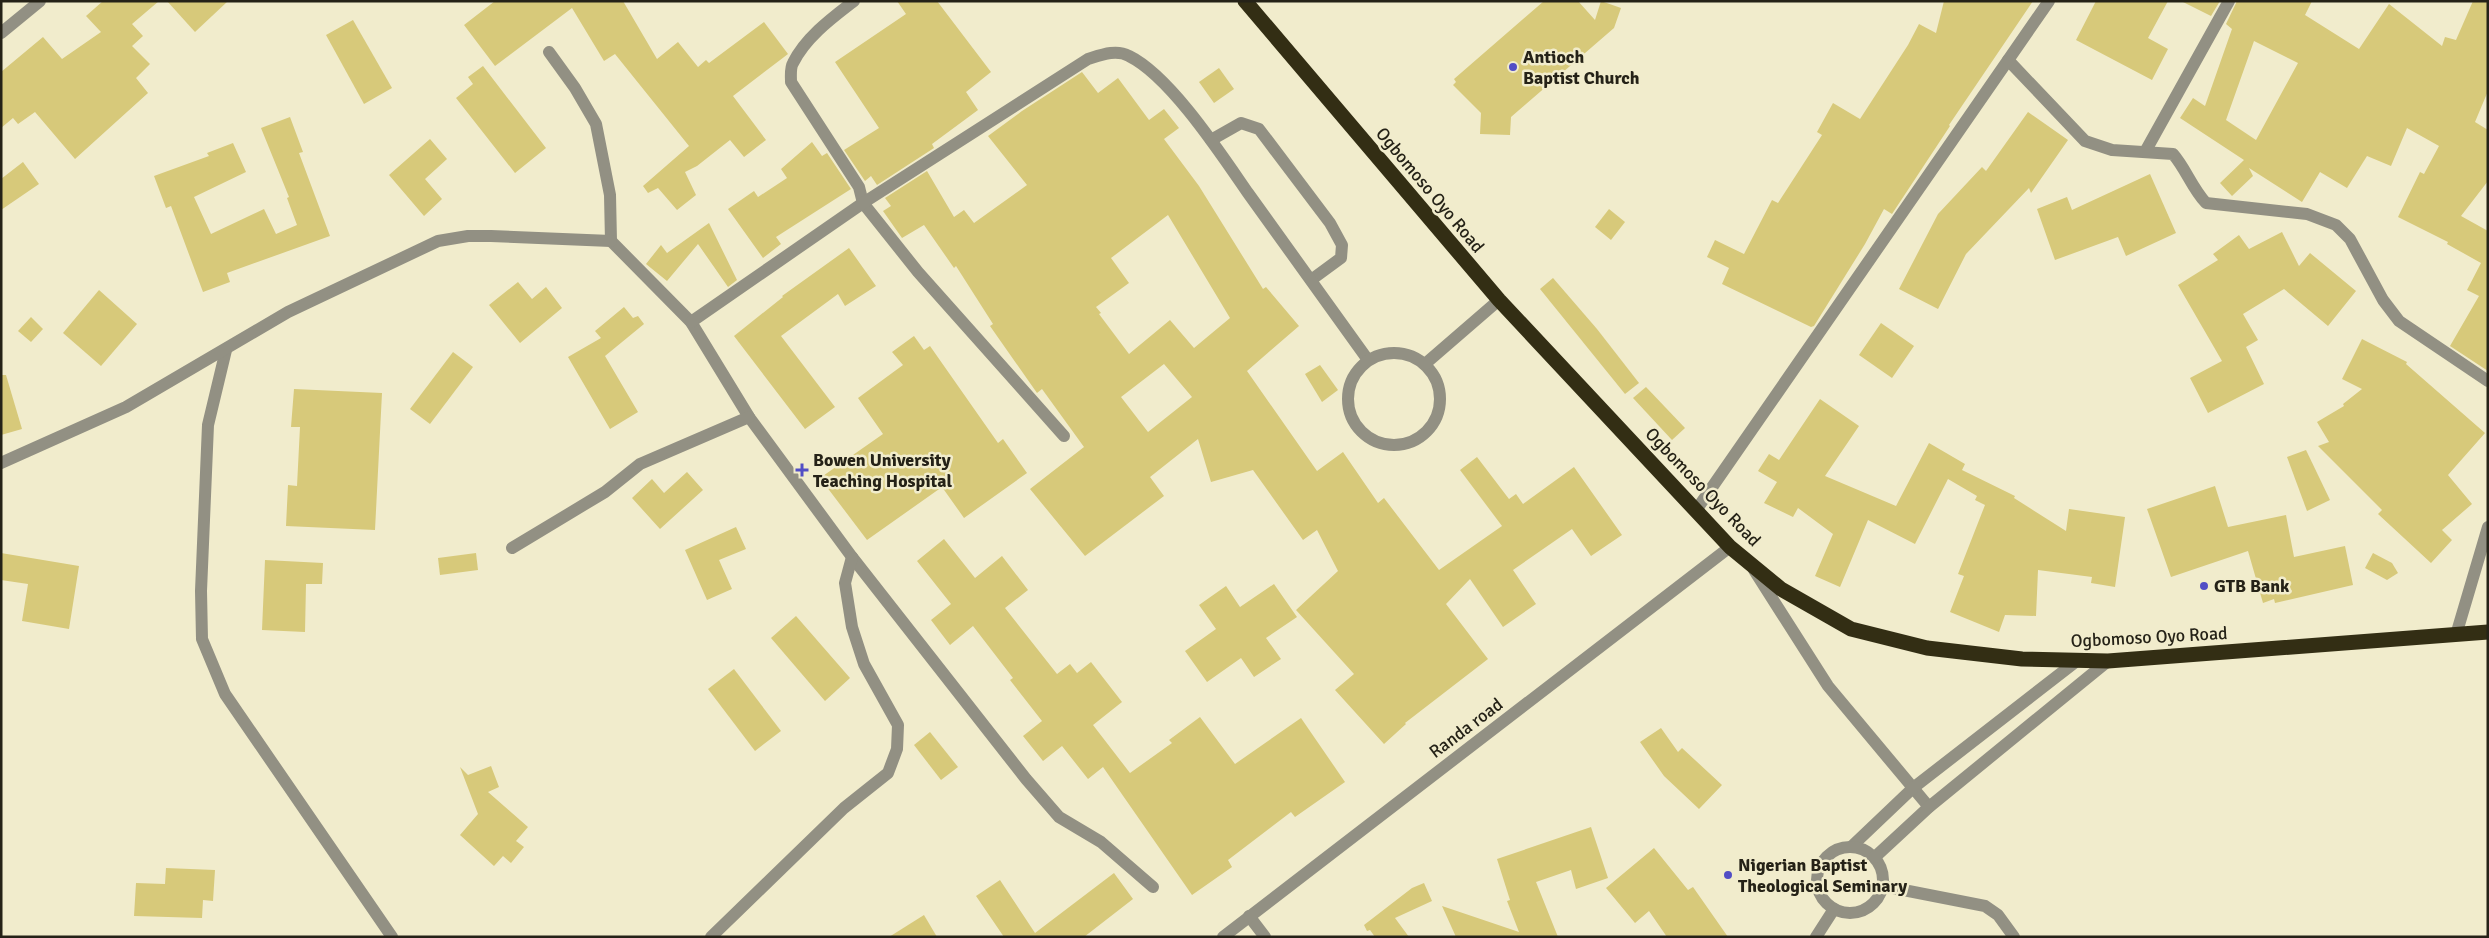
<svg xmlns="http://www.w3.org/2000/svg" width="2489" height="938" viewBox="0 0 2489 938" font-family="Signika,sans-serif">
<rect width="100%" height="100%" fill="#f1eccc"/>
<g fill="#d7c97a" fill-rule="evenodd">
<path d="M 103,1 L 159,1 L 132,24 L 143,36 L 132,46 L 150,64 L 136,78 L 148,93 L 75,159 L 35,112 L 18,124 L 13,118 L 1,128 L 1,72 L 43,37 L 62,59 L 101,32 L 86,16 Z"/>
<path d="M 167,1 L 228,1 L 195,32 Z"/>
<path d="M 495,1 L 623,1 L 657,59 L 678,42 L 698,67 L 706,60 L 709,63 L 764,22 L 788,54 L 733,96 L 766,140 L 744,157 L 730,140 L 697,166 L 685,172 L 696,195 L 677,210 L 658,188 L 648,193 L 643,186 L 689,146 L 615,54 L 604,61 L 572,8 L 495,66 L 464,25 Z"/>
<path d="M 897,1 L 937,1 L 991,72 L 966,92 L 978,110 L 932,144 L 934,148 L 877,185 L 871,176 L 865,181 L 844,150 L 879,128 L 835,62 L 906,14 Z"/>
<path d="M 1544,1 L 1578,1 L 1595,20 L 1601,1 L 1621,8 L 1614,28 L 1511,117 L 1510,135 L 1480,134 L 1481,113 L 1453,85 L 1456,82 L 1454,79 Z"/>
<path d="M 1944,1 L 2033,1 L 1949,125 L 1950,126 L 1892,214 L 1884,209 L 1865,244 L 1814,326 L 1811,327 L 1722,284 L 1729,268 L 1707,257 L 1715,240 L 1744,254 L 1772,200 L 1778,203 L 1822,135 L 1817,132 L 1833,103 L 1860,119 L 1908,45 L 1919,24 L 1936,33 Z"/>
<path d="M 2096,1 L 2168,1 L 2148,38 L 2168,49 L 2152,80 L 2076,40 Z"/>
<path d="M 2181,1 L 2220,1 L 2211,16 Z"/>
<path d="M 2237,1 L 2312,1 L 2305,15 L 2359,49 L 2389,4 L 2442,46 L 2445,37 L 2456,40 L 2473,1 L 2488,1 L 2488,91 L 2475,122 L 2488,130 L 2488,181 L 2461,216 L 2488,231 L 2488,371 L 2450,346 L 2479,296 L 2467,290 L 2481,263 L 2447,244 L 2448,242 L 2398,217 L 2420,172 L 2424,174 L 2439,146 L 2407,128 L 2391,166 L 2367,156 L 2347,188 L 2320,172 L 2302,202 L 2249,168 L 2253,176 L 2232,196 L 2220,183 L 2244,160 L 2180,118 L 2193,98 L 2205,106 L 2232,29 L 2226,24 ZM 2254,41 L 2298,63 L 2256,140 L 2226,120 Z"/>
<path d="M 353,20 L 392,88 L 364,104 L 326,35 Z"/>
<path d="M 483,66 L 546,148 L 515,173 L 456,98 L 473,84 L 468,77 Z"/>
<path d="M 1219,68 L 1234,89 L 1214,103 L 1199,82 Z"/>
<path d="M 1082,72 L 1098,93 L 1118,78 L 1149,120 L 1164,109 L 1179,128 L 1164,139 L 1199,186 L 1263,289 L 1266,287 L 1299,326 L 1247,371 L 1317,471 L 1343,452 L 1378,503 L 1384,498 L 1439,570 L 1502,526 L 1460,470 L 1477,457 L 1509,499 L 1516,494 L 1523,504 L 1574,467 L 1622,535 L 1591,556 L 1572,529 L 1513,570 L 1536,604 L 1503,627 L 1470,579 L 1446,604 L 1488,659 L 1405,723 L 1406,724 L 1384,744 L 1335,690 L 1354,674 L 1296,610 L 1338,571 L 1317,530 L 1303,540 L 1253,470 L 1211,482 L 1198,439 L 1150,477 L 1164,496 L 1085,556 L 1030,489 L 1084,447 L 1042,389 L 1037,393 L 990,326 L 993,324 L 956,266 L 954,268 L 924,225 L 902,238 L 883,211 L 891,206 L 885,198 L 927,171 L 954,217 L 964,210 L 974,223 L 1027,185 L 988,136 L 1022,111 ZM 1168,215 L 1230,318 L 1194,348 L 1170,320 L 1129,354 L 1099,314 L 1101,313 L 1096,307 L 1129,283 L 1111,258 ZM 1164,364 L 1192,397 L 1148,432 L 1121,397 Z"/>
<path d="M 2028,112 L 2068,140 L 2031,193 L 2029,188 L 1966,254 L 1938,309 L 1899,289 L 1938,214 L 1982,167 L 1986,171 Z"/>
<path d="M 290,117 L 303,152 L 299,153 L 330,236 L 227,273 L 230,282 L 203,292 L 171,206 L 166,208 L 154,176 L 209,156 L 207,153 L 233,143 L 246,172 L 194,197 L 211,234 L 264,209 L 276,234 L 297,225 L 287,198 L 289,197 L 261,128 Z"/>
<path d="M 430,139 L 447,159 L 425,179 L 442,199 L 424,216 L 389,175 Z"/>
<path d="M 812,142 L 822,156 L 827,153 L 851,189 L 776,237 L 781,244 L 763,258 L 728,209 L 754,191 L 758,197 L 787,178 L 781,169 Z"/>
<path d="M 23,162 L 39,184 L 1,210 L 1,179 Z"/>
<path d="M 2150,174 L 2176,233 L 2126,256 L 2118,237 L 2055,260 L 2037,209 L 2067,197 L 2072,210 Z"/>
<path d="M 1609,209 L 1625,222 L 1611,240 L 1595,227 Z"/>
<path d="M 709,223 L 737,280 L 728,287 L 698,244 L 667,281 L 646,264 L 661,245 L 667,253 Z"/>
<path d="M 2282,232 L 2299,266 L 2310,253 L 2356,291 L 2328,326 L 2284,289 L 2243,314 L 2258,340 L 2246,347 L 2264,384 L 2208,413 L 2190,378 L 2222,361 L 2178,285 L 2218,260 L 2213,254 L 2239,235 L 2249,249 Z"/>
<path d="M 849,248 L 876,286 L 845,306 L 838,294 L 781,336 L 835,407 L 805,429 L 734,336 L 783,297 L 782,296 Z"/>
<path d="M 1553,278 L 1597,329 L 1639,383 L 1625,394 L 1540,289 Z"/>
<path d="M 518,282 L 532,299 L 546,287 L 562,308 L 520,343 L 489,305 Z"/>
<path d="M 99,290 L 137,324 L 101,366 L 63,333 Z"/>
<path d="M 624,307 L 633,318 L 638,316 L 644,324 L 605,356 L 638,412 L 610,429 L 568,357 L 601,338 L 595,331 Z"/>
<path d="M 31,317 L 43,329 L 31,342 L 18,331 Z"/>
<path d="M 1881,323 L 1914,346 L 1892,378 L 1859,355 Z"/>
<path d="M 914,336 L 924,350 L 930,346 L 998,443 L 1003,439 L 1027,473 L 964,518 L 942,487 L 867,540 L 820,478 L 883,434 L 858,398 L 903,365 L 892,352 Z"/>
<path d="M 2362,339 L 2407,362 L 2406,364 L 2485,433 L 2448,475 L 2472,504 L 2442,530 L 2452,540 L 2431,563 L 2378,514 L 2382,510 L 2318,446 L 2329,442 L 2317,422 L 2344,406 L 2343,404 L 2362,389 L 2342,379 Z"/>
<path d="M 453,352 L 473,367 L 430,424 L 410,409 Z"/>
<path d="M 1320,365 L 1338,390 L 1322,402 L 1305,374 Z"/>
<path d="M 1,375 L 6,375 L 22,429 L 1,435 Z"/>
<path d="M 1646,387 L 1685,428 L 1672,440 L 1633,398 Z"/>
<path d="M 294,389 L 382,393 L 375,530 L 286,526 L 288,485 L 297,486 L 300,427 L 291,427 Z"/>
<path d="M 1820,399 L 1859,426 L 1825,476 L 1896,506 L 1929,443 L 1965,464 L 1962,470 L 2015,496 L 2014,498 L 2066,531 L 2069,509 L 2125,517 L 2115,587 L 2091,583 L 2092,577 L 2038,570 L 2036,616 L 2005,615 L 1999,632 L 1950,612 L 1964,576 L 1958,574 L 1985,505 L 1975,500 L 1977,496 L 1948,479 L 1915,544 L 1868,520 L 1840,587 L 1815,576 L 1833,534 L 1798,508 L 1793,517 L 1764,503 L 1777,482 L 1758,471 L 1769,454 L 1779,460 Z"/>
<path d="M 2306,450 L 2330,500 L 2307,511 L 2287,457 Z"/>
<path d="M 687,472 L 703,490 L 660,529 L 632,498 L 652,479 L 664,493 Z"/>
<path d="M 2215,486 L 2228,527 L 2286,515 L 2294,557 L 2345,546 L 2353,585 L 2275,603 L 2274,599 L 2263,603 L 2248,551 L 2171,577 L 2147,509 Z"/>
<path d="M 736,527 L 746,549 L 719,560 L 732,589 L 707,600 L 685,550 Z"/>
<path d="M 944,539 L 975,578 L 1002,556 L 1028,590 L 1005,608 L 1057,674 L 1070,664 L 1077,673 L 1091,662 L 1122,702 L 1093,725 L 1130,773 L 1172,743 L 1169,740 L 1200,717 L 1235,764 L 1301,718 L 1345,782 L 1295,817 L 1291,812 L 1228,860 L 1232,867 L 1192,895 L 1103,767 L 1088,779 L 1062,746 L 1043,761 L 1023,736 L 1042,721 L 1010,680 L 1013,678 L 973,626 L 950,645 L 931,620 L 951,604 L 917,561 Z"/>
<path d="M 1,553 L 79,566 L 69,629 L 22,621 L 28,584 L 1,580 Z"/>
<path d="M 476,553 L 478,570 L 440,575 L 438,558 Z"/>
<path d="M 2373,553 L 2392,563 L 2398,573 L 2387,580 L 2365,568 Z"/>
<path d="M 265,560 L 323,563 L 322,584 L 306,584 L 305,632 L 262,630 Z"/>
<path d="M 1274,584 L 1297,617 L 1266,638 L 1281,659 L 1254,677 L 1241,658 L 1207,682 L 1185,651 L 1216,629 L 1199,605 L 1226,586 L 1240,607 Z"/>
<path d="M 796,616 L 850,678 L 825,701 L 771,638 Z"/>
<path d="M 734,669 L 781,731 L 755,751 L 708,689 Z"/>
<path d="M 1661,728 L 1678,752 L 1682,748 L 1722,785 L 1699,809 L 1664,776 L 1640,742 Z"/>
<path d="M 930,732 L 958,767 L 941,780 L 914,745 Z"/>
<path d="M 491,766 L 499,787 L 488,792 L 528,827 L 516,841 L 524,847 L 511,863 L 503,856 L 494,866 L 460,835 L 478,814 L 460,767 L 468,775 Z"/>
<path d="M 1591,827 L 1608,878 L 1576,889 L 1571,870 L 1536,882 L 1558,937 L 1456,937 L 1442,906 L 1519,932 L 1507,901 L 1510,900 L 1497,859 Z"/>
<path d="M 1654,848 L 1688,890 L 1693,887 L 1728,937 L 1667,937 L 1649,911 L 1635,923 L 1606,888 Z"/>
<path d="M 166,868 L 215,870 L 213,901 L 203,900 L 202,918 L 134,916 L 136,883 L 165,884 Z"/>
<path d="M 1114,873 L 1133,899 L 1084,937 L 1004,937 L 976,896 L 1000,880 L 1035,933 Z"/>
<path d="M 1424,883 L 1432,901 L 1395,918 L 1409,937 L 1375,937 L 1370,930 L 1367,931 L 1364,925 L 1412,888 Z"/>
<path d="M 924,915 L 937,937 L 889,937 Z"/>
</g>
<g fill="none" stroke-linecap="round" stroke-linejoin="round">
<g stroke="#929083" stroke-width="12">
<path d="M 854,1 C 832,18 806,37 793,63 C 790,68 791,76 791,82 L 859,187 L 863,203 L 918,272 L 1064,436"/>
<path d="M 1,33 L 40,1"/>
<path d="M 549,52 L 575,88 L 596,124 L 610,195 L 611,241 L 691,322 L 749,417 L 852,557 L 1026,779 L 1059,817 L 1101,842 L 1153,887"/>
<path d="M 2008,60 L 2085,141 L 2112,150 L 2173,154 C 2186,169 2192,188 2206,203 L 2307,214 L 2336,225 L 2350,239 L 2383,300 L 2399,321 L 2488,381"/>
<path d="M 1211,140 L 1241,123 L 1259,129 L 1330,223 L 1342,245 L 1341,258 L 1311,280"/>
<path d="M 2145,152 L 2229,1"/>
<path d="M 691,322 L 863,203 L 1088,59 C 1101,55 1116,49 1129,56 C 1170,76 1221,154 1248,193 C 1288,248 1328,304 1368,360"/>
<path d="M 226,350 L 208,425 L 201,591 L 202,639 L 225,694 L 392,937"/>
<circle cx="1394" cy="399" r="46"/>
<path d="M 1425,364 L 1499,300"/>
<path d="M 1,463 L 126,407 L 288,312 L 438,241 L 468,236 L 491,236 L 611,241"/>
<path d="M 1697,509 L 2049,1"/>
<path d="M 512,548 L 605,492 L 640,464 L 749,417"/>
<path d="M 1754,570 L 1828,686 L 1929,807"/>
<path d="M 2456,635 L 2488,527"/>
<path d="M 1851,847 L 1913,788 L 2078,660"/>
<circle cx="1850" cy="880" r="33"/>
<path d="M 1875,857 L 1929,807 L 2108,661"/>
<path d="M 1883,886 L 1985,906 L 1998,915 L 2014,937"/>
<path d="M 1249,916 L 1265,937"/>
<path d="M 711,937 L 844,808 L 888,773 L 897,749 L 898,725 L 864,664 L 852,627 L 845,583 L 852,557"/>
<path d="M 1223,937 L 1730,547"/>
<path d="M 1816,937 L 1834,909"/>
</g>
<path stroke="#332e14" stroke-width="15" d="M 1245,1 L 1499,300 L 1730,547 L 1781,589 L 1851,629 L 1927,648 L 2022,659 L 2108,661 L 2488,632"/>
</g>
<g fill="#524ec5" stroke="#f1eccc" stroke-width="2">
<circle cx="1513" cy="67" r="5"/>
<path d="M799.5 462.5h5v5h5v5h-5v5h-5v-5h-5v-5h5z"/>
<circle cx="2204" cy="586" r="5"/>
<circle cx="1728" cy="875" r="5"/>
</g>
<g text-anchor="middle" stroke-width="5" stroke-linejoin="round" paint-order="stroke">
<g font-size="18" font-weight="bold" fill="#252217" stroke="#f1eccc" text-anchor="start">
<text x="1523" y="63">Antioch<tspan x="1523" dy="21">Baptist Church</tspan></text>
<text x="813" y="466">Bowen University<tspan x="813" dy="21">Teaching Hospital</tspan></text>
<text x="2214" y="592">GTB Bank</text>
<text x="1738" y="871">Nigerian Baptist<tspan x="1738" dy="21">Theological Seminary</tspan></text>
</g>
<g font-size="18" fill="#252217" stroke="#f1eccc">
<text transform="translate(1430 190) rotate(50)" y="6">Ogbomoso Oyo Road</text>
<text transform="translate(1703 487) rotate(46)" y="6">Ogbomoso Oyo Road</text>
<text transform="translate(2149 637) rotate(-3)" y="6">Ogbomoso Oyo Road</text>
<text transform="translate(1466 728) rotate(-37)" y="6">Randa road</text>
</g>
</g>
<rect width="2489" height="938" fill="none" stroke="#252217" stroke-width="5"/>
</svg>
